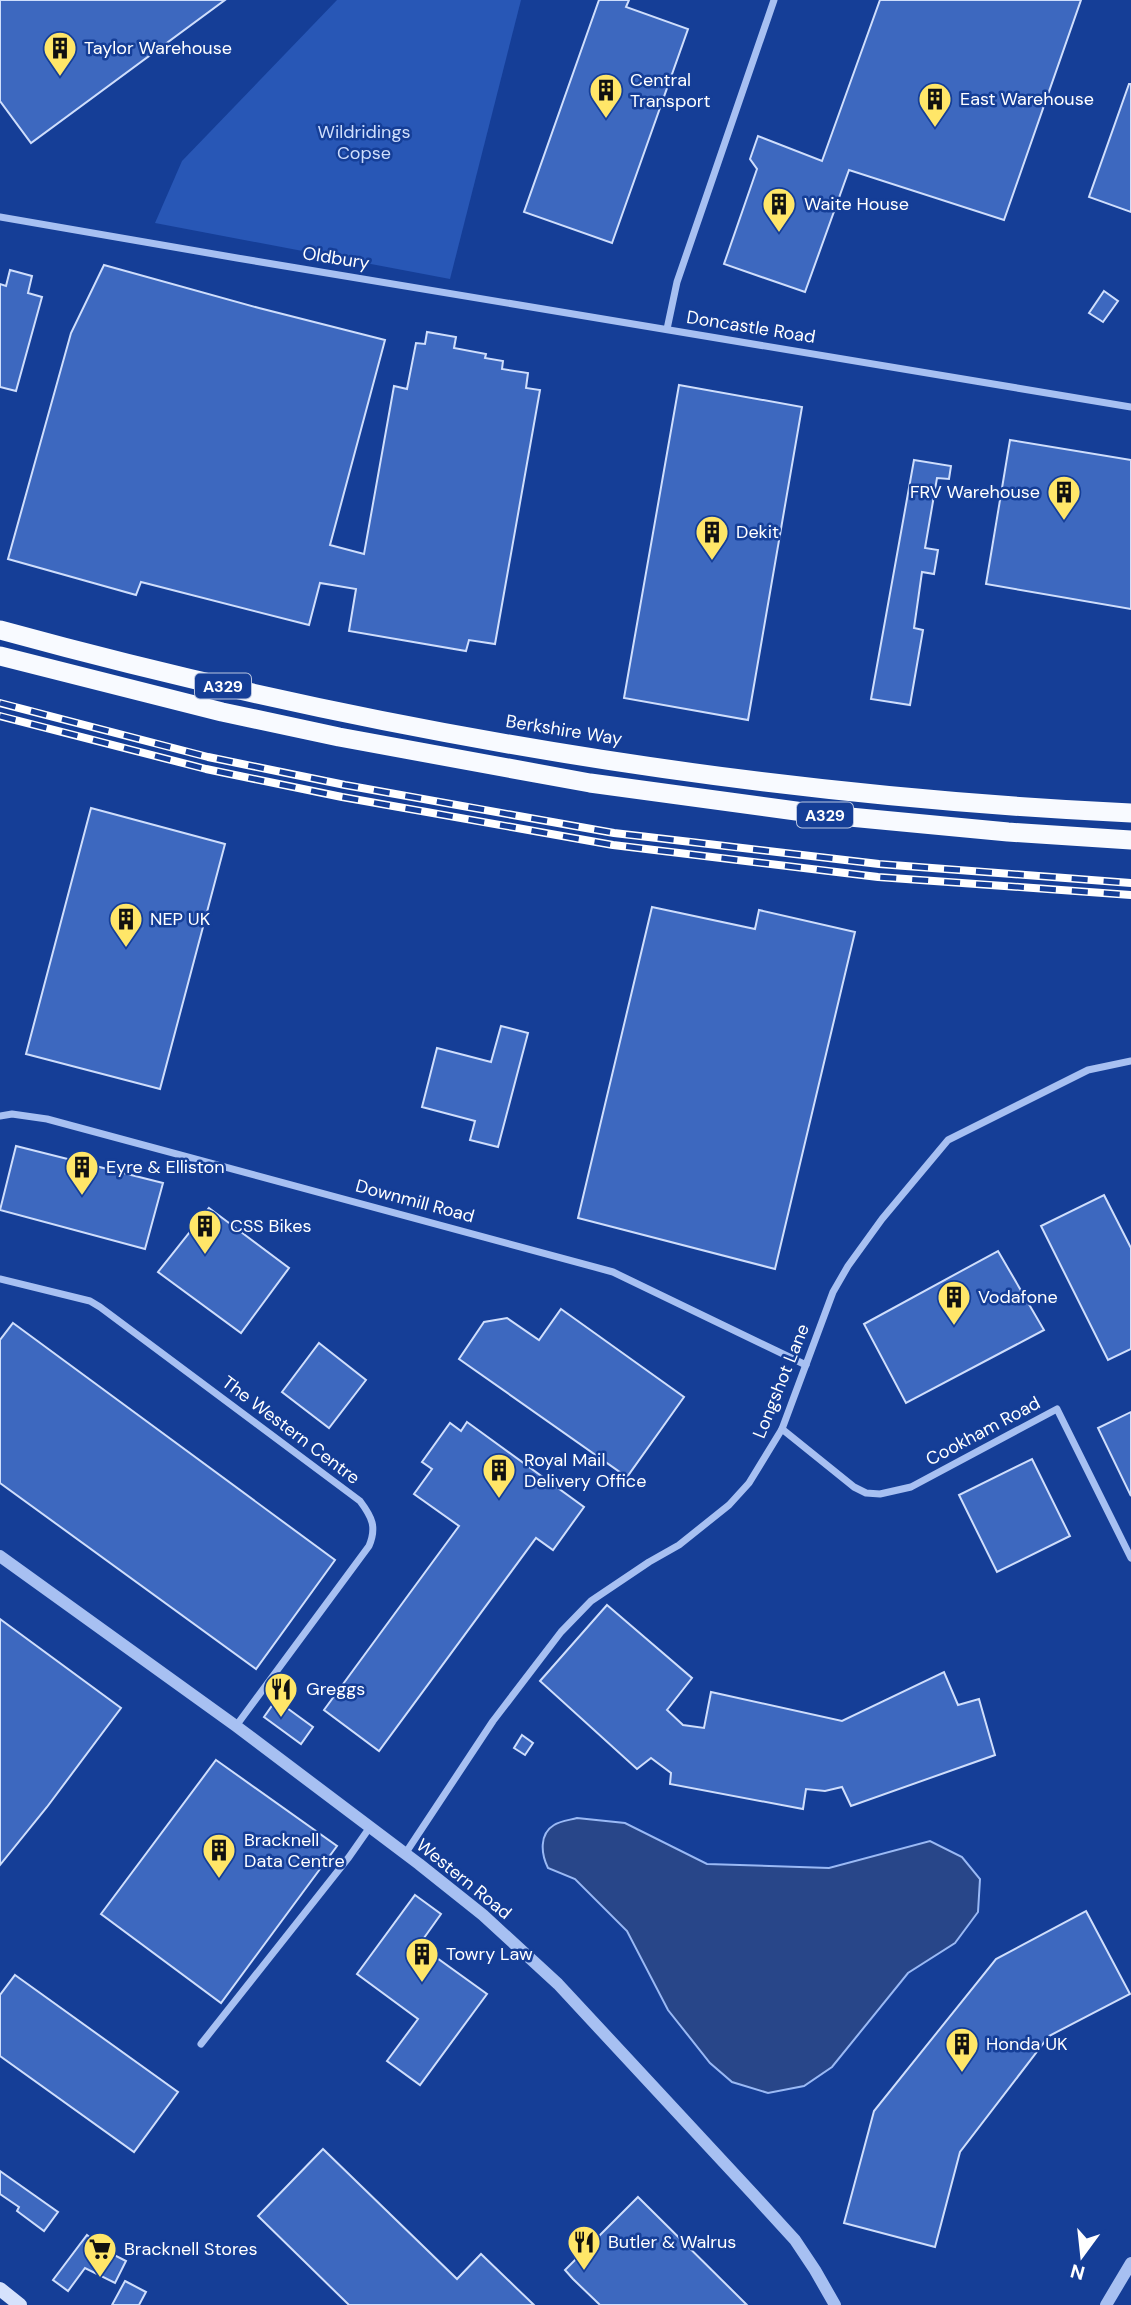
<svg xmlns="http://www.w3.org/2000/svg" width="1131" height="2305" viewBox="0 0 1131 2305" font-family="'DM Sans',sans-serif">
<rect width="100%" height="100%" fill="#153e97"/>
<path fill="#2857b6" d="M 337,0 L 521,0 L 450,279 L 155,223 L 182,161 Z"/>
<path fill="#284689" stroke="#9ab9f5" stroke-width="2" d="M 577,1818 L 625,1823 L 707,1864 L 829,1868 L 930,1841 L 962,1857 L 980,1879 L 978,1912 L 955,1943 L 908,1973 L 832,2067 L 804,2086 L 768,2093 L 732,2082 L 710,2063 L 668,2010 L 627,1931 L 575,1879 L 548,1868 C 541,1854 539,1834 554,1825 C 560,1821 570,1820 577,1818 Z"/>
<g fill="#3d68bf" stroke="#cfdefc" stroke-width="2">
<path d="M 0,0 L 225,0 L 31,143 L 0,101 Z"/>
<path d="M 599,0 L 629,0 L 626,7 L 688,29 L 612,243 L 524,212 Z"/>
<path d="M 880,0 L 1081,0 L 1004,220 L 849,170 L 805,292 L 724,264 L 757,169 L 750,159 L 758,136 L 822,161 Z"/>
<path d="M 1129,84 L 1131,84 L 1131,212 L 1089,197 Z"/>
<path d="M 104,265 L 259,308 L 385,340 L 330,545 L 364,554 L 394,386 L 407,389 L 416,343 L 425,344 L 427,332 L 456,337 L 454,348 L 486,354 L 485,358 L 503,361 L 502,369 L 528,373 L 526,388 L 540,390 L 495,644 L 469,640 L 466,651 L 349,631 L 356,589 L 320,583 L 309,625 L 141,582 L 136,595 L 8,559 L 71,333 Z"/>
<path d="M 10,270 L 32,276 L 28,293 L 42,297 L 16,391 L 0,387 L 0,284 L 6,286 Z"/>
<path d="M 1104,291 L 1118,301 L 1103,322 L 1089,313 Z"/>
<path d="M 679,385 L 802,407 L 748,720 L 624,698 Z"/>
<path d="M 1010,440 L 1131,460 L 1131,609 L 986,584 Z"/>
<path d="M 914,460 L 951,466 L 949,479 L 937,478 L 925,548 L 938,550 L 934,574 L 922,572 L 914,628 L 923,630 L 910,705 L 871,699 Z"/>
<path d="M 91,808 L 225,844 L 160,1089 L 26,1054 Z"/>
<path d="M 652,907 L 755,929 L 759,910 L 855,932 L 775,1269 L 578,1218 Z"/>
<path d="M 501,1026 L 528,1033 L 498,1147 L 470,1140 L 475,1121 L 422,1107 L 437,1048 L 491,1062 Z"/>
<path d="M 16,1146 L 163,1183 L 145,1249 L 0,1210 Z"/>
<path d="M 1104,1195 L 1131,1248 L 1131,1349 L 1108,1360 L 1041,1226 Z"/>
<path d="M 209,1208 L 289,1268 L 241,1333 L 158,1272 Z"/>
<path d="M 998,1251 L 1044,1330 L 906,1403 L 864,1324 Z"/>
<path d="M 561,1309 L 684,1397 L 627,1477 L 459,1359 L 484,1322 L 507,1318 L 539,1340 Z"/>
<path d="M 13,1323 L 335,1560 L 256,1669 L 0,1483 L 0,1340 Z"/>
<path d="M 319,1343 L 366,1380 L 329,1428 L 282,1392 Z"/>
<path d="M 1131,1412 L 1131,1496 L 1098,1428 Z"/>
<path d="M 467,1422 L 584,1507 L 553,1550 L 536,1538 L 379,1751 L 324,1710 L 459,1526 L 414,1494 L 432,1469 L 422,1462 L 450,1423 L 461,1431 Z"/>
<path d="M 1032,1459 L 1070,1536 L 997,1572 L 959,1495 Z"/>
<path d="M 607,1605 L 692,1678 L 667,1710 L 683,1725 L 704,1728 L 711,1692 L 842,1721 L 944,1672 L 958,1705 L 979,1699 L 995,1755 L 851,1806 L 842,1787 L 825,1791 L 806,1789 L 803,1809 L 670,1784 L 671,1773 L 651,1758 L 637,1769 L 540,1681 Z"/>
<path d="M 0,1619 L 121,1708 L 47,1807 L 0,1865 Z"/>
<path d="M 276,1700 L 313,1727 L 301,1744 L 264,1717 Z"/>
<path d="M 522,1735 L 533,1743 L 525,1755 L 514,1748 Z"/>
<path d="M 216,1760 L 337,1846 L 221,2003 L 101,1914 Z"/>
<path d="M 415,1895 L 441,1914 L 419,1945 L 487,1994 L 420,2085 L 387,2061 L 418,2019 L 357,1974 Z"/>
<path d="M 1086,1911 L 1130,1994 L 1049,2036 L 960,2152 L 935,2247 L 844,2223 L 874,2111 L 996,1959 Z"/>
<path d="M 15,1975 L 178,2092 L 134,2152 L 0,2056 L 0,1995 Z"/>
<path d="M 323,2149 L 457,2279 L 481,2254 L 534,2305 L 349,2305 L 258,2216 Z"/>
<path d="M 0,2171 L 58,2212 L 44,2231 L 17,2211 L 19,2207 L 0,2194 Z"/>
<path d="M 638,2197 L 747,2305 L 600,2305 L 573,2279 L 565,2270 Z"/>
<path d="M 87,2235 L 110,2253 L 126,2261 L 115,2283 L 85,2268 L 68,2291 L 53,2280 Z"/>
<path d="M 125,2281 L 146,2292 L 139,2305 L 112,2305 Z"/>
</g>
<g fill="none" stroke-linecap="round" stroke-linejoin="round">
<g stroke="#a7c0f2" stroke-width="7">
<path d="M 0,217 L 237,258 L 1131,407"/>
<path d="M 667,329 L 677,282 L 774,0"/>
<path d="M 0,1116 L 12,1114 L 47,1119 L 613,1272 L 806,1365"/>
<path d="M 0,1279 L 90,1301 L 100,1307 L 360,1501 C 372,1517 377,1527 369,1546 L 236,1726"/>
<path d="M 782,1429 L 854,1487 L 866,1493 L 880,1494 L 911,1487 L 1057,1409 L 1131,1558"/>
<path d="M 405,1854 L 493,1721 L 561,1632 L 591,1601 L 649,1562 L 679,1545 L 729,1505 L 749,1483 L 782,1429 L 833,1292 L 848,1266 L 882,1219 L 948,1140 L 1088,1070 L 1131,1061"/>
<path d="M 201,2044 L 349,1857 L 370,1827"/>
</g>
<g stroke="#a7c0f2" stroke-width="12">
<path d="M 0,1556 L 236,1726 L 419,1864 L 483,1915 L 558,1984 L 753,2194 L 795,2240 L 815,2270 L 835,2305"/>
<path d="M 1106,2305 L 1131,2263"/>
</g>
<path stroke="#d6e2fc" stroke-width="14" d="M 0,2289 L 20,2305"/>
<g stroke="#f8faff" stroke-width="19">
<path d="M 0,630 C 368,731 749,795 1131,813"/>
<path d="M 0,656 L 222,712 L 339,737 L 590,783 L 818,814 L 1008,832 L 1131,840"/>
</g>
<defs>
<g id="rail">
<path d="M 0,703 L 208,757 L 345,785 L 614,833 L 879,864 L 1131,883"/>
<path d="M 0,716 L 206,769 L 342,797 L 613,845 L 878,877 L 1131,895"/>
</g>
</defs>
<use href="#rail" stroke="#fff" stroke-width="8"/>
<use href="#rail" stroke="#153e97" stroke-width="5" stroke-dasharray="16" stroke-linecap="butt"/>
</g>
<defs>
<symbol id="building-pin" viewBox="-11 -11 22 30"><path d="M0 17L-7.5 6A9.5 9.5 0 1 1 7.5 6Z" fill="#ffe668" stroke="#153e97"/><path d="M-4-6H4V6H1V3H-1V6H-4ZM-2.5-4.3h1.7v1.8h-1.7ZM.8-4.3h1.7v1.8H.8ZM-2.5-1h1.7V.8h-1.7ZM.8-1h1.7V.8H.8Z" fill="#111"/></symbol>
<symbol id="restaurant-pin" viewBox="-11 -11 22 30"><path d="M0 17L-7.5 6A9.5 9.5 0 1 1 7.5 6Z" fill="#ffe668" stroke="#153e97"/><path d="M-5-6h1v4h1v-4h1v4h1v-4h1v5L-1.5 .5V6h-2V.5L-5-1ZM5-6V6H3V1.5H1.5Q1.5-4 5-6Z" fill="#111"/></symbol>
<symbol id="supermarket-pin" viewBox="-11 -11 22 30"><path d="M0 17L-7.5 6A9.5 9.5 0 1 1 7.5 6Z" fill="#ffe668" stroke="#153e97"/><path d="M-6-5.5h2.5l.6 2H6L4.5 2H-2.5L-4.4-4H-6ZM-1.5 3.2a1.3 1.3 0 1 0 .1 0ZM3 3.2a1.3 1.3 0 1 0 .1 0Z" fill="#111"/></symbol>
</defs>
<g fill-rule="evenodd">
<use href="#building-pin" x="41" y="29" width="38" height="52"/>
<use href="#building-pin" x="587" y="71" width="38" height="52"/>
<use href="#building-pin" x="916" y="80" width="38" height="52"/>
<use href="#building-pin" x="760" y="185" width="38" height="52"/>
<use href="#building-pin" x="1045" y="473" width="38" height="52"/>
<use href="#building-pin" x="693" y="513" width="38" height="52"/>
<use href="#building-pin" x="107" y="900" width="38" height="52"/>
<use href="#building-pin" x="63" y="1148" width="38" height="52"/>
<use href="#building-pin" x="186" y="1207" width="38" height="52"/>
<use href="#building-pin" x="935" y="1278" width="38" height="52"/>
<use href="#building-pin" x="480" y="1451" width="38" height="52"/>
<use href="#restaurant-pin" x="262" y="1670" width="38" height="52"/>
<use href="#building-pin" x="200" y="1831" width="38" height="52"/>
<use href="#building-pin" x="403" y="1935" width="38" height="52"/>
<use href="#building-pin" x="943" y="2025" width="38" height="52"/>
<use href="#restaurant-pin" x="565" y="2223" width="38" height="52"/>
<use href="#supermarket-pin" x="81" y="2230" width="38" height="52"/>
</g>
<g text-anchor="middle" stroke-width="5" stroke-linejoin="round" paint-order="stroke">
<g fill="#153e97" stroke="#b9c5e0" stroke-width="2">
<rect x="195" y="673.5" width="56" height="25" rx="5"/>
<rect x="797" y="802.5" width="56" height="25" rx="5"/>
</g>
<g font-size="16" font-weight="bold" fill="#fff">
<text x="223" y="692">A329</text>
<text x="825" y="821">A329</text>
</g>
<g font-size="18" fill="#fff" stroke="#153e97" text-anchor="start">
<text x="84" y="54">Taylor Warehouse</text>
<text x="630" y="86">Central<tspan x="630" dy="21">Transport</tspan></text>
<text x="960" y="105">East Warehouse</text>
<text x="804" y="210">Waite House</text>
<text x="1040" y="498" text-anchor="end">FRV Warehouse</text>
<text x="736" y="538">Dekit</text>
<text x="150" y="925">NEP UK</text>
<text x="106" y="1173">Eyre &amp; Elliston</text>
<text x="230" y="1232">CSS Bikes</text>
<text x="978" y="1303">Vodafone</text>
<text x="524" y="1466">Royal Mail<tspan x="524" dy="21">Delivery Office</tspan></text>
<text x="306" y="1695">Greggs</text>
<text x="244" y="1846">Bracknell<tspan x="244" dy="21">Data Centre</tspan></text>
<text x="446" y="1960">Towry Law</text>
<text x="986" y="2050">Honda UK</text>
<text x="608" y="2248">Butler &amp; Walrus</text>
<text x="124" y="2255">Bracknell Stores</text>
</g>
<g font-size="18" fill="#cfdefc" stroke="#153e97">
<text x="364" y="138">Wildridings<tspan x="364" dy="21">Copse</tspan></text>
</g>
<g font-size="18" fill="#fff" stroke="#153e97">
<text transform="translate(336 258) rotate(9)" y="6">Oldbury</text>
<text transform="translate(751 327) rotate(9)" y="6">Doncastle Road</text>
<text transform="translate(564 730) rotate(9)" y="6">Berkshire Way</text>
<text transform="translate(415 1201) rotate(15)" y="6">Downmill Road</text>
<text transform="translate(781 1381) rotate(-68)" y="6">Longshot Lane</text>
<text transform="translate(291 1430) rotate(37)" y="6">The Western Centre</text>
<text transform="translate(983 1431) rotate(-28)" y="6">Cookham Road</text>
<text transform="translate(464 1879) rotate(39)" y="6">Western Road</text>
</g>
</g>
<g transform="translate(1082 2256) rotate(195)" stroke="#153e97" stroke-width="5" paint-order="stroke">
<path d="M0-5L12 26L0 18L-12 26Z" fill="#ffffff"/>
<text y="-10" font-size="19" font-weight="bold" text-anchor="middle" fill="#ffffff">N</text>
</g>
</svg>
